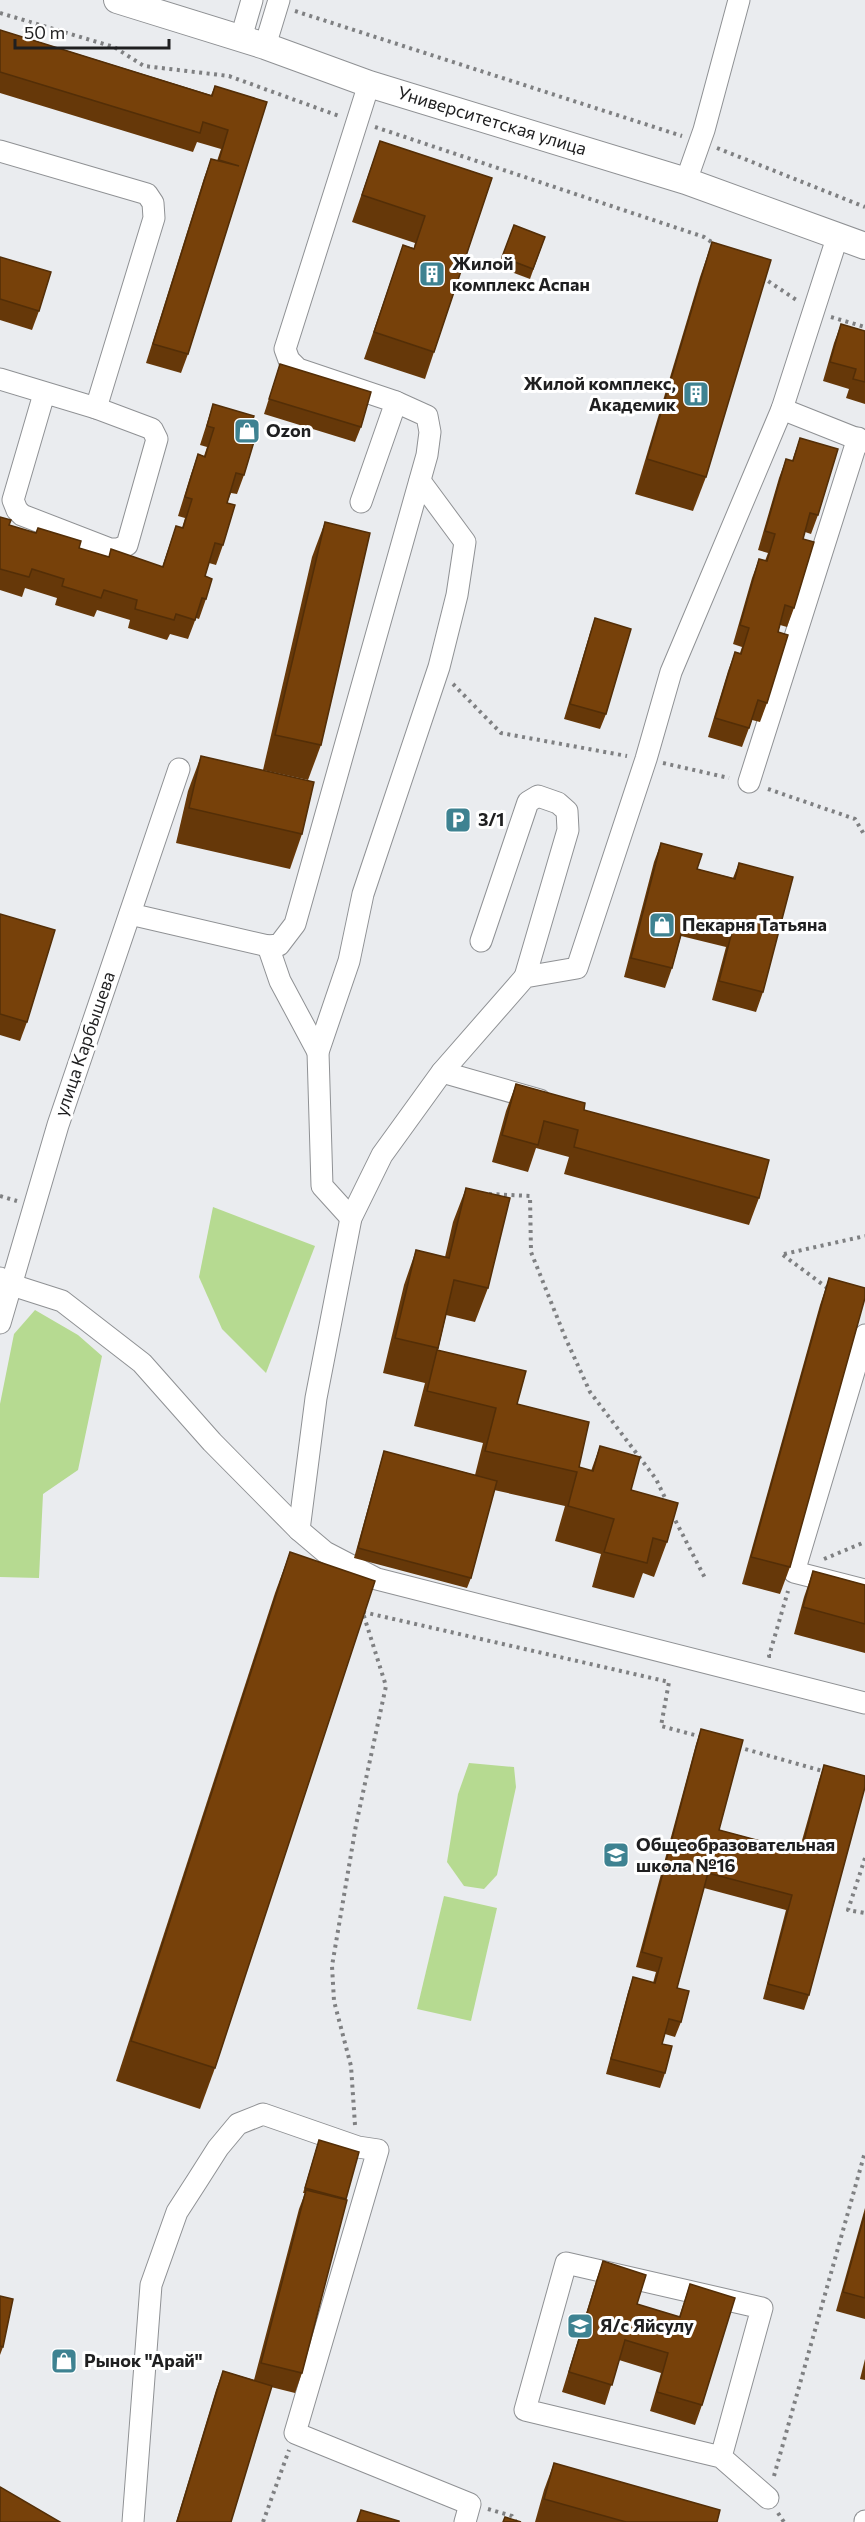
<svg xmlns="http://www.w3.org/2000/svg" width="865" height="2522" viewBox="0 0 865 2522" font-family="Commissioner,sans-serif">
<rect width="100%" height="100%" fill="#eaecef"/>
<g fill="#b6da91">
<path d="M 213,1207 L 315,1246 L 266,1373 L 222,1329 L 199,1277 Z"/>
<path d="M 35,1310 L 78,1335 L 102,1356 L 78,1470 L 43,1494 L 39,1578 L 0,1577 L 0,1404 L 14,1334 Z"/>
<path d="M 469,1763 L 514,1767 L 516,1787 L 497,1875 L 484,1889 L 464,1886 L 447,1862 L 458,1794 Z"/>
<path d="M 444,1896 L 497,1908 L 471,2021 L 417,2009 Z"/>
</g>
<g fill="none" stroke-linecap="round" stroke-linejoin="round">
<defs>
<g id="minor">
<path d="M 241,38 L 252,0"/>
<path d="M 265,46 L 279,0"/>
<path d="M 0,151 L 147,194 L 153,203 L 154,218 L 96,408"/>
<path d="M 686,181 L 704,130 L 739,0"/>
<path d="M 0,379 L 96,408 L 152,429 L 157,439 L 127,545 L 118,549 L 110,549 L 22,515 L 17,510 L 13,500 L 44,394"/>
<path d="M 782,409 L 865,442"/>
<path d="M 361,502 L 396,402 L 298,369 L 289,360 L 285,349 L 369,84"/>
<path d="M 749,782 L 858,438"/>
<path d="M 130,914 L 268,946 L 279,945 L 295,924 L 427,455 L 430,432 L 427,416 L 396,402"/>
<path d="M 481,941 L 528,802 L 538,796 L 558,803 L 567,811 L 568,830 L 525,977"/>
<path d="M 268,946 L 280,981 L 318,1052"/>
<path d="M 442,1072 L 540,1100"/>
<path d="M 351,1218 L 322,1186 L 318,1052 L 349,961 L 363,894 L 439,667 L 457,595 L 465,542 L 420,481"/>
<path d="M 0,1278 L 12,1285 L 62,1301 L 142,1363 L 212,1442 L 299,1530 L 325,1552 L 377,1579 L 865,1703"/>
<path d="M 0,1323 L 58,1125 L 179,769"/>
<path d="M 865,1335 L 794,1572 L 865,1590"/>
<path d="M 299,1530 L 316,1398 L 351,1218 L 382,1155 L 442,1072 L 525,977 L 577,968 L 646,759 L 671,672 L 782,409 L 838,235"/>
<path d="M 721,2457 L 762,2308 L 566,2263 L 525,2410 L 721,2457 L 768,2498"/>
<path d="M 133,2522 L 151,2285 L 177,2212 L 197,2181 L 218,2148 L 238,2124 L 263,2114 L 358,2147 L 378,2150 L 295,2433 L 470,2504 L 465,2522"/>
<path d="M 865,2522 L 865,2521"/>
</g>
<path id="major" d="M 117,0 L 265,46 L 369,84 L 686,181 L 865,246"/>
</defs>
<use href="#minor" stroke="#8f9194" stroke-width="23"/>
<use href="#major" stroke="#8f9194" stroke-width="28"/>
<g stroke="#7f8082" stroke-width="4" stroke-dasharray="3 4.5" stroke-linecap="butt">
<path d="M 295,11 L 682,136"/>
<path d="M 0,13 L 114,47 L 144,66 L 229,76 L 339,116"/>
<path d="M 375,127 L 704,237 L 716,245"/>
<path d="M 717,148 L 865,207"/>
<path d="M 762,277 L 798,301"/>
<path d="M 831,317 L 865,327"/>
<path d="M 453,684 L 501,733 L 627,756"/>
<path d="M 663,763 L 729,778"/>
<path d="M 768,789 L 855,819 L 865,836"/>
<path d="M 489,1194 L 530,1196 L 531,1252 L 565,1337 L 590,1392 L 656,1479 L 668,1504"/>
<path d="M 0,1196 L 17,1201"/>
<path d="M 784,1254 L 865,1236"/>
<path d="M 783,1255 L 830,1290"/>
<path d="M 672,1514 L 706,1580"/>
<path d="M 824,1559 L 865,1542"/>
<path d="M 363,1612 L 669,1682 L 661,1726 L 702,1737"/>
<path d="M 771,1656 L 769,1656 L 788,1591"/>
<path d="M 738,1747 L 826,1772"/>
<path d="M 865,1858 L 848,1910 L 865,1913"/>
<path d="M 355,2125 L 351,2066 L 334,2001 L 332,1966 L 356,1825 L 386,1686 L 363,1613"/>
<path d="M 774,2476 L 865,2152"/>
<path d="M 488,2509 L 512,2516 L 516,2522"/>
<path d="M 778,2513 L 784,2522"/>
<path d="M 263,2522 L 289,2450"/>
</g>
<use href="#minor" stroke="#fff" stroke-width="21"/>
<use href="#major" stroke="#fff" stroke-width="26"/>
</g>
<g fill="#663809">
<path d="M 0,30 L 211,95 L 215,86 L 267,102 L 188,354 L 181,373 L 146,363 L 204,178 L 211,159 L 217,161 L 221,149 L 197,142 L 193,152 L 0,93 Z"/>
<path d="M 380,141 L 492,178 L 425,379 L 364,359 L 403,245 L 414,248 L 415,243 L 352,222 Z"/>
<path d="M 514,225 L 545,237 L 530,279 L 498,267 Z"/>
<path d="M 712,242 L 706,477 L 693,511 L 635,494 L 700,277 Z"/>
<path d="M 0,257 L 39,311 L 32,330 L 0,320 Z"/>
<path d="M 841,324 L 865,331 L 865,404 L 846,398 L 849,389 L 823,381 L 834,343 Z"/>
<path d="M 280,364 L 361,427 L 355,442 L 264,414 Z"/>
<path d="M 213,404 L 248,433 L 244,475 L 237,494 L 231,493 L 227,503 L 223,545 L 216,565 L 209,563 L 205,576 L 206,599 L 199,619 L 196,618 L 188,639 L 170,634 L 167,640 L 128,628 L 130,620 L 97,610 L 94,617 L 55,605 L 57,598 L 25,588 L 22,597 L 0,590 L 0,517 L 9,525 L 79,548 L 109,557 L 162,567 L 176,526 L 182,528 L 185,518 L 178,516 L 191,474 L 198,454 L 204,456 L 207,447 L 200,445 Z"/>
<path d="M 800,438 L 818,515 L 811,534 L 805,532 L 803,539 L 794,608 L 787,627 L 780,625 L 778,632 L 767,703 L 760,722 L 752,720 L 742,747 L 708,737 L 728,671 L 735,652 L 740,653 L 742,647 L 733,644 L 752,578 L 759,559 L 765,561 L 768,553 L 758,550 L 779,478 L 786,459 L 792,461 Z"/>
<path d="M 325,522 L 321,745 L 308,780 L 263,770 L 312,557 Z"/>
<path d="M 595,618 L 606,714 L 600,729 L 564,719 L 590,633 Z"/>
<path d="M 201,756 L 302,834 L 290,869 L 176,843 L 188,791 Z"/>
<path d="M 661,843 L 697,869 L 733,878 L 739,863 L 763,992 L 756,1012 L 712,1000 L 726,947 L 681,936 L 672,968 L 665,988 L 624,977 L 654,862 Z"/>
<path d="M 0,914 L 27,1022 L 20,1041 L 0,1035 Z"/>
<path d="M 516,1084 L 584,1110 L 759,1198 L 749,1225 L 564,1174 L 569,1157 L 536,1148 L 528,1172 L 492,1162 L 506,1111 Z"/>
<path d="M 466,1188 L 488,1288 L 475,1322 L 446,1315 L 438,1350 L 517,1404 L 579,1467 L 591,1471 L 600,1446 L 667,1542 L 654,1577 L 643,1573 L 634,1598 L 592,1587 L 601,1554 L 555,1541 L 565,1506 L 494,1490 L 471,1578 L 467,1588 L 354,1558 L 381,1461 L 384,1451 L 475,1475 L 483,1443 L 414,1426 L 425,1383 L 383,1373 L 404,1285 L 416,1250 L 445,1257 L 453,1222 Z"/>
<path d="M 829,1278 L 790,1567 L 780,1594 L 742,1584 L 820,1305 Z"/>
<path d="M 290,1552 L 215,2068 L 200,2109 L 116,2081 L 275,1593 Z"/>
<path d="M 813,1571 L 865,1585 L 865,1653 L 794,1634 L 804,1597 Z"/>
<path d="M 701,1729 L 719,1830 L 799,1851 L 819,1780 L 824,1765 L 809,1995 L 804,2010 L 763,1999 L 786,1910 L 704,1888 L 677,1988 L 681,2022 L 675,2037 L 665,2034 L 662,2044 L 665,2073 L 660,2088 L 606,2074 L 628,1992 L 633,1977 L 653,1983 L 656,1972 L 636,1967 L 696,1744 Z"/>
<path d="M 317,2146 L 346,2199 L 302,2373 L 295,2393 L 271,2387 L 231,2522 L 176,2522 L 216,2390 L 223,2371 L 254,2380 L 299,2209 L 305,2193 L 303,2193 Z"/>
<path d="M 865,2208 L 865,2319 L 836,2311 Z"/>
<path d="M 603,2261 L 637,2304 L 679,2317 L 690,2284 L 702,2405 L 695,2425 L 650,2411 L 661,2373 L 619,2360 L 605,2405 L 562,2392 L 596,2281 Z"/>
<path d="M 0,2296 L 3,2347 L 0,2355 Z"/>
<path d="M 865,2359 L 865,2380 L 860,2379 Z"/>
<path d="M 554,2463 L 717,2522 L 535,2522 L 544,2490 Z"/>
</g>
<g fill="#77410a" stroke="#532e07" stroke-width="1.5">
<path d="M 0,30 L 212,96 L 215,86 L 267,102 L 188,354 L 153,344 L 211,159 L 239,166 L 219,160 L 228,130 L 203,122 L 200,133 L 0,72 Z"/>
<path d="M 380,141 L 492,178 L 434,352 L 374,332 L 403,245 L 414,249 L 425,216 L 362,195 Z"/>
<path d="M 514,225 L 545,237 L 533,269 L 502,257 Z"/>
<path d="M 712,242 L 771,260 L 706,477 L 647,459 Z"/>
<path d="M 0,257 L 51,272 L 39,311 L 0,299 Z"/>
<path d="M 841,324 L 865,331 L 865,382 L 853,379 L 856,369 L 830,362 Z"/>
<path d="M 280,364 L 371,392 L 361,427 L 269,399 Z"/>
<path d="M 213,404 L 254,416 L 248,433 L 256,435 L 244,475 L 236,473 L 227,503 L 235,505 L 223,545 L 215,543 L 205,576 L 212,579 L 206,599 L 202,598 L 195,620 L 176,614 L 174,620 L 135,609 L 137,600 L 104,590 L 101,598 L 62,586 L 64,579 L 32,569 L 29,577 L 0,569 L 0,517 L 11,520 L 9,525 L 36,533 L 38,528 L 81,541 L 79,548 L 109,557 L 111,549 L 163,567 L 176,526 L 183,528 L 192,499 L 185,497 L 198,454 L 205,457 L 214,428 L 207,426 Z"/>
<path d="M 800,438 L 838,449 L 818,515 L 810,513 L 803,539 L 814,542 L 794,608 L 785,605 L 778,632 L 788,635 L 767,703 L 758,700 L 749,728 L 715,718 L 735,652 L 741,654 L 749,628 L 740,625 L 759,559 L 767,561 L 775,534 L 765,531 L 786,459 L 793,461 Z"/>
<path d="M 325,522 L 370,533 L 321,745 L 275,735 Z"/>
<path d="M 595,618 L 631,629 L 606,714 L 570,704 Z"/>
<path d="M 201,756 L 314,782 L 302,834 L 189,808 Z"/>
<path d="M 661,843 L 702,854 L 697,869 L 735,879 L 739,863 L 793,877 L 763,992 L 719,981 L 733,928 L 686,916 L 672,968 L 631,958 Z"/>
<path d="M 0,914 L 55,930 L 27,1022 L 0,1014 Z"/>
<path d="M 516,1084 L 585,1103 L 584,1110 L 769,1160 L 759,1198 L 574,1147 L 578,1130 L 544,1121 L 538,1145 L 502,1135 Z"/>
<path d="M 466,1188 L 510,1198 L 488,1288 L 454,1280 L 438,1348 L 395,1338 L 416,1250 L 449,1258 Z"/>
<path d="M 829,1278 L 865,1288 L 865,1298 L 790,1567 L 751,1557 Z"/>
<path d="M 437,1350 L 526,1371 L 517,1404 L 589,1422 L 579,1467 L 593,1471 L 600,1446 L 640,1457 L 631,1490 L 678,1503 L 667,1542 L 653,1538 L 647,1563 L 604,1552 L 614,1519 L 568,1506 L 577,1472 L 485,1451 L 496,1408 L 427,1391 Z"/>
<path d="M 384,1451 L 497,1481 L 471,1578 L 358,1548 Z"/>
<path d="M 290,1552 L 375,1581 L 215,2068 L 131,2041 Z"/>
<path d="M 813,1571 L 865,1585 L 865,1624 L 803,1607 Z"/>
<path d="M 701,1729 L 743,1740 L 719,1830 L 801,1852 L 824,1765 L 865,1776 L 865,1787 L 809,1995 L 768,1984 L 792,1895 L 708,1873 L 677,1988 L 689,1991 L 681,2022 L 669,2019 L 662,2044 L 672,2046 L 665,2073 L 611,2059 L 633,1977 L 655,1983 L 662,1958 L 642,1952 Z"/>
<path d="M 319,2140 L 359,2152 L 346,2199 L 305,2188 Z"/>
<path d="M 306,2190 L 347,2200 L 302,2373 L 261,2363 Z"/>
<path d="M 865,2213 L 865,2298 L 843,2292 Z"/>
<path d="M 603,2261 L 646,2275 L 637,2304 L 680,2317 L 690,2284 L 735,2298 L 702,2405 L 657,2392 L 668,2353 L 625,2340 L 612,2385 L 569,2372 Z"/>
<path d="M 0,2296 L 13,2299 L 3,2347 L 0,2346 Z"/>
<path d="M 223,2371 L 272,2386 L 231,2522 L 177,2522 Z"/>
<path d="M 554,2463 L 720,2510 L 717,2522 L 626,2522 L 544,2499 Z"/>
<path d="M 0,2487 L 60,2522 L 0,2522 Z"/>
<path d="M 361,2510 L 399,2521 L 399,2522 L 357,2522 Z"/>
<path d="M 505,2517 L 521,2522 L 503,2522 Z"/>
</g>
<defs>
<symbol id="building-square" viewBox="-11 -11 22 22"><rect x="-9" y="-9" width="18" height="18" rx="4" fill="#3e8291" stroke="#fff"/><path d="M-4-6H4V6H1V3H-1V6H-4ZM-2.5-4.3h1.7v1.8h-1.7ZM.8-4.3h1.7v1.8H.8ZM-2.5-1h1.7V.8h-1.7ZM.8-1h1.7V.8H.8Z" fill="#fff"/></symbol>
<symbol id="shop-square" viewBox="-11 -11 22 22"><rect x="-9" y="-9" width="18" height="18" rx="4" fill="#3e8291" stroke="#fff"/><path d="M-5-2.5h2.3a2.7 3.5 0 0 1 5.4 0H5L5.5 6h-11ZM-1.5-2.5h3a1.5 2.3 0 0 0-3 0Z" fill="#fff"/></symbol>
<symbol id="parking-square" viewBox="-11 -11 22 22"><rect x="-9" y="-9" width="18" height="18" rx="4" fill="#3e8291" stroke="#fff"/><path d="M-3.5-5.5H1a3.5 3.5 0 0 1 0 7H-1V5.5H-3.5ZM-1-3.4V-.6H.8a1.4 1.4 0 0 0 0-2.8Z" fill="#fff"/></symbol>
<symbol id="school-square" viewBox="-11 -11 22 22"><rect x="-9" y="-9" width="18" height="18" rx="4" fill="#3e8291" stroke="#fff"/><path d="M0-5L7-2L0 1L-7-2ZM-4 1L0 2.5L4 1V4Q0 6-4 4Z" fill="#fff"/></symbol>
</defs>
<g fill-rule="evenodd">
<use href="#building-square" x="417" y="259" width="30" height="30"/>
<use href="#building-square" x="681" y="379" width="30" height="30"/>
<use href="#shop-square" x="232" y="416" width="30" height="30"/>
<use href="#parking-square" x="443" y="805" width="30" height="30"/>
<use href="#shop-square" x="647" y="910" width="30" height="30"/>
<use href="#school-square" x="601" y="1840" width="30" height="30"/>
<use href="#school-square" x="565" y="2311" width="30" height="30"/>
<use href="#shop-square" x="49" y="2346" width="30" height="30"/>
</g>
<g text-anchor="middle" stroke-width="6" stroke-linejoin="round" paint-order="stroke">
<g font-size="18" fill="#1f1f20" stroke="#fff">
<text transform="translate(492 121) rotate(17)" y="6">Университетская улица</text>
<text transform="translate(85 1044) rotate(-71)" y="6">улица Карбышева</text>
</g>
<g font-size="18" font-weight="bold" fill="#1f1f20" stroke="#fff" text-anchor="start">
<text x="452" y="270">Жилой<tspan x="452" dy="21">комплекс Аспан</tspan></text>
<text x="676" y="390" text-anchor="end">Жилой комплекс,<tspan x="676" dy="21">Академик</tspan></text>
<text x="266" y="437">Ozon</text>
<text x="478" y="826">3/1</text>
<text x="682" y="931">Пекарня Татьяна</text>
<text x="636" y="1851">Общеобразовательная<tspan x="636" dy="21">школа №16</tspan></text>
<text x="600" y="2332">Я/c Яйсулу</text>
<text x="84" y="2367">Рынок "Арай"</text>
</g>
</g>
<path d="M15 39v9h154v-9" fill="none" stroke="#1f1f20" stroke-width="3"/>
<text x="24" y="39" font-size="18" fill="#1f1f20" stroke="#ffffff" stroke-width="4.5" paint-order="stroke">50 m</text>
</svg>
